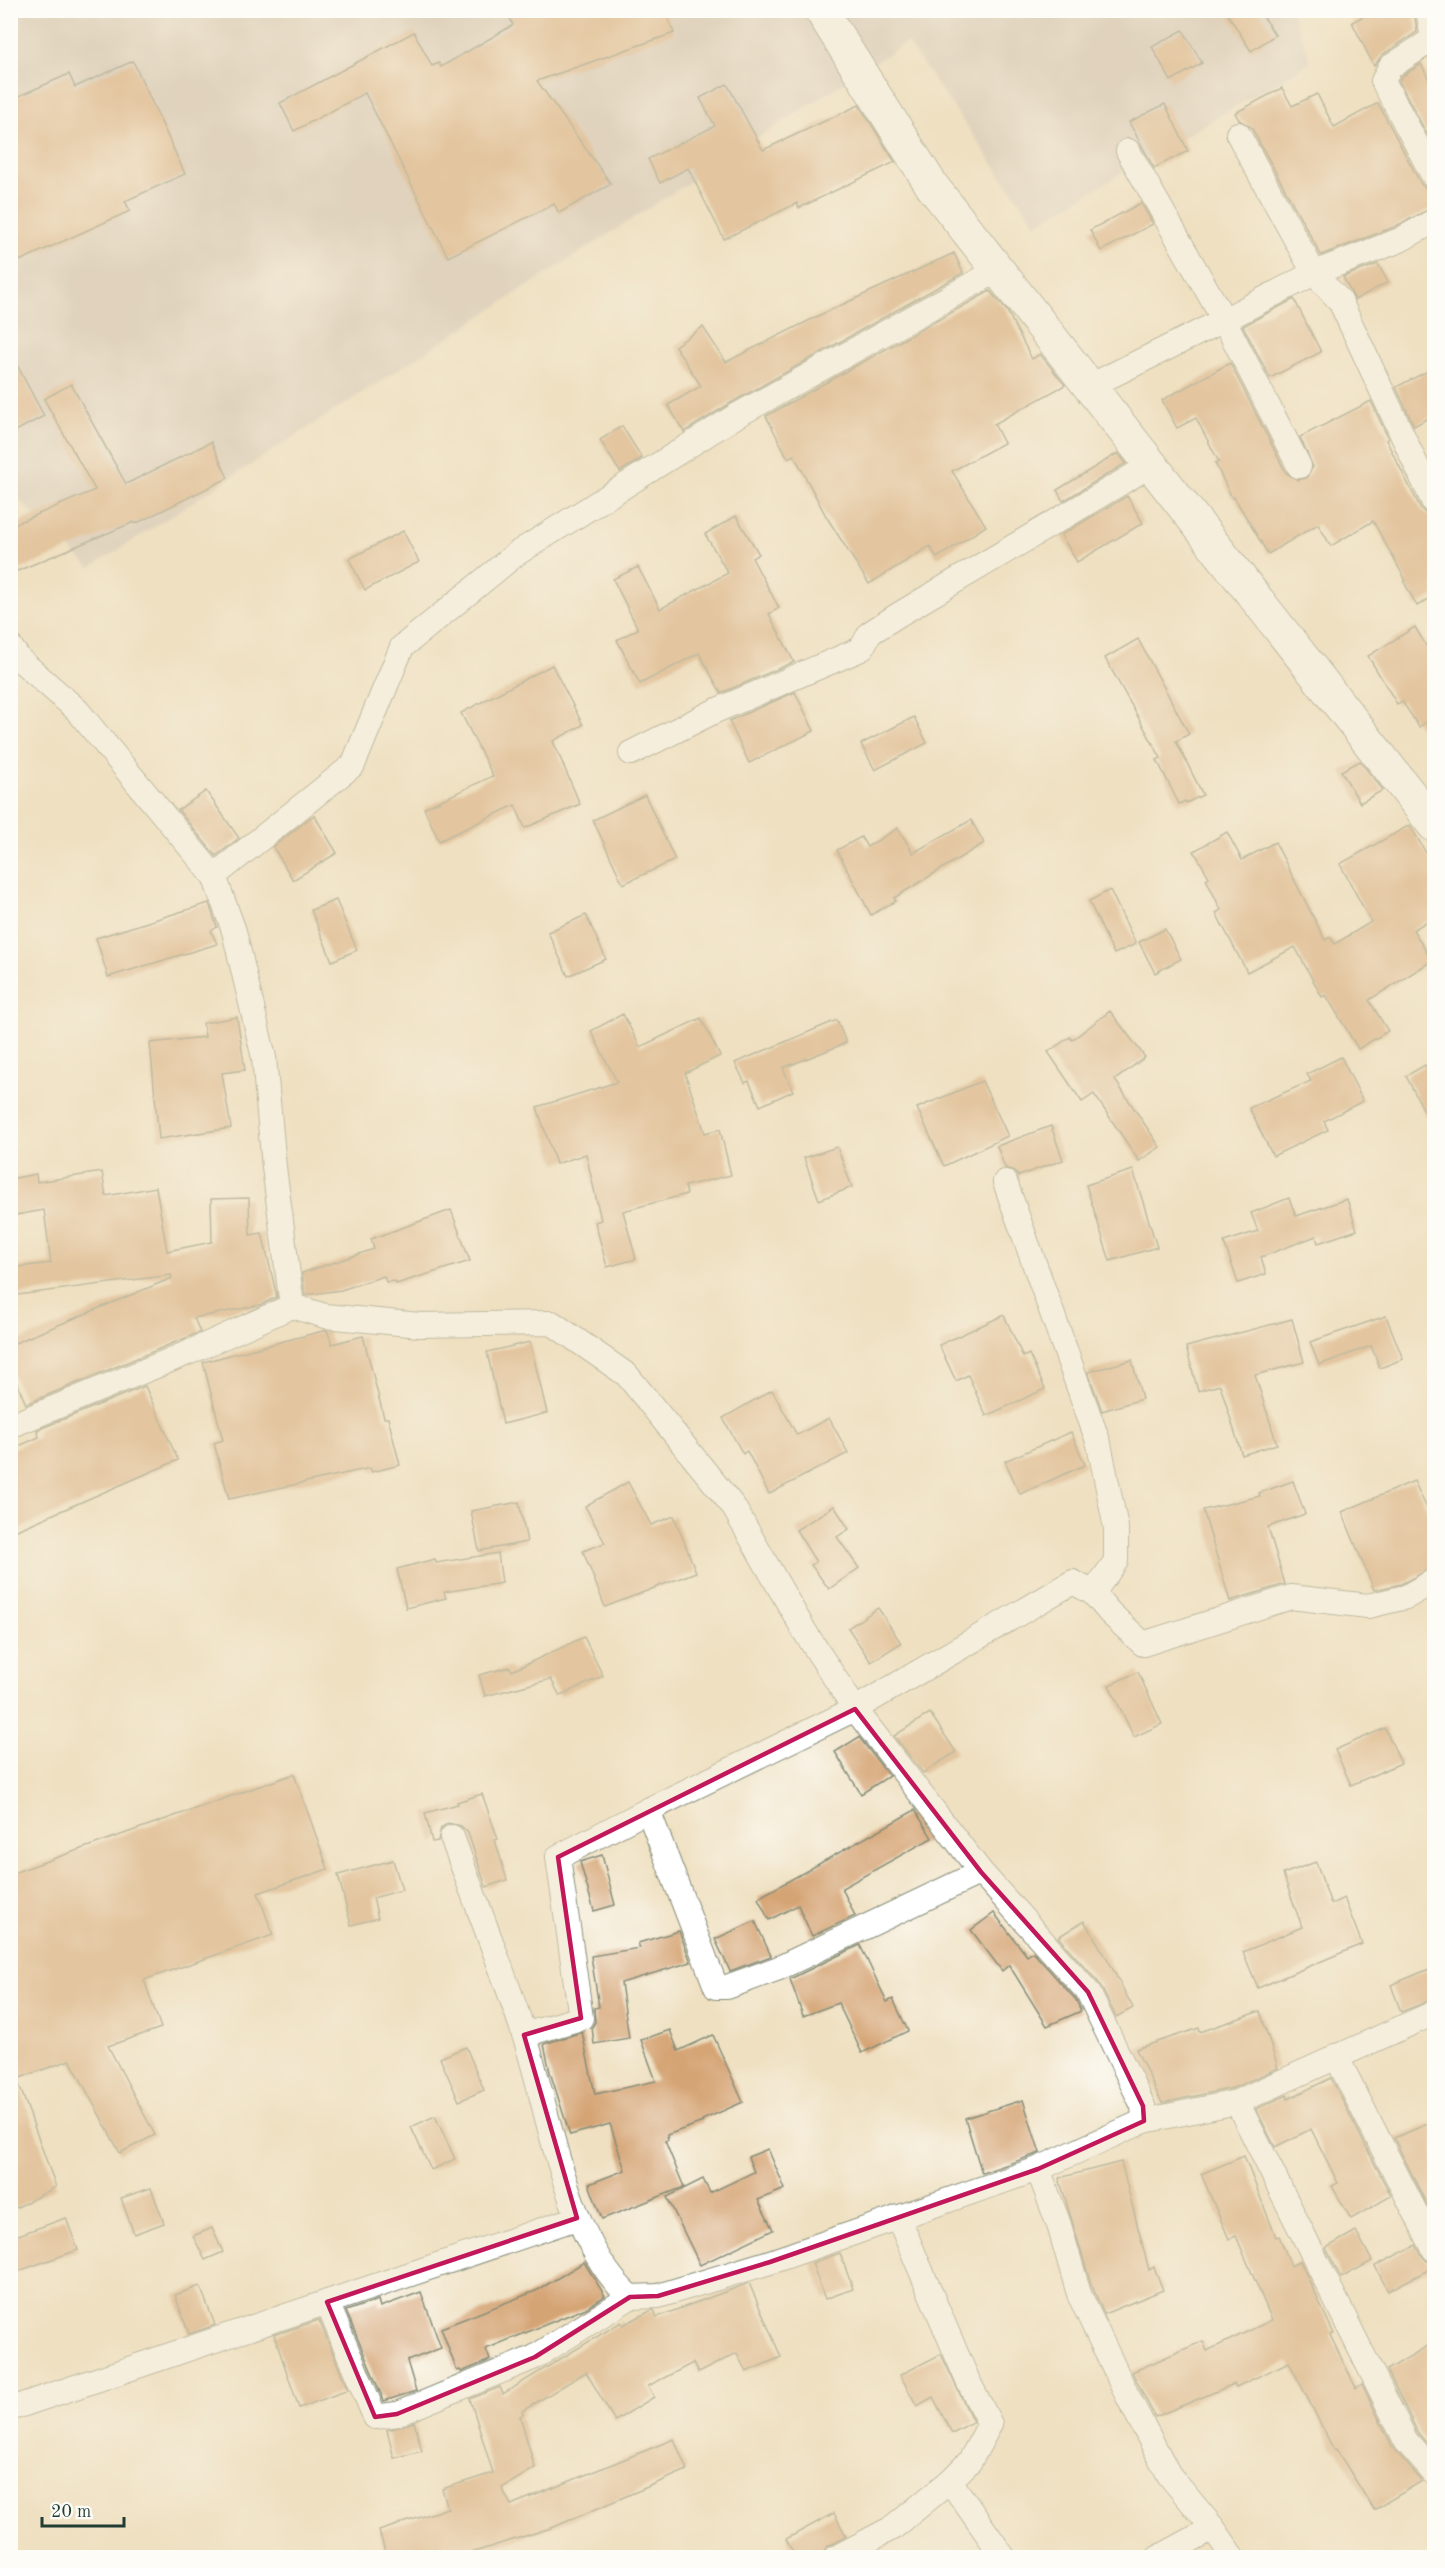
<svg xmlns="http://www.w3.org/2000/svg" width="1445" height="2568" viewBox="0 0 1445 2568" font-family="'Old Standard TT',serif">
<rect width="100%" height="100%" fill="#fdfcf7"/>
<filter id="ink" filterUnits="userSpaceOnUse"><feTurbulence type="fractalNoise" baseFrequency=".0167" numOctaves="2"/><feDisplacementMap in="SourceGraphic" scale="12" xChannelSelector="R" yChannelSelector="G"/><feConvolveMatrix kernelMatrix="1 2 1 2 8 2 1 2 1" color-interpolation-filters="sRGB"/></filter>
<filter id="wash" filterUnits="userSpaceOnUse"><feTurbulence type="fractalNoise" baseFrequency=".008" numOctaves="4" result="noise"/><feDisplacementMap in="SourceGraphic" scale="24" xChannelSelector="R" yChannelSelector="G"/><feGaussianBlur stdDeviation="1.35" result="paint"/><feColorMatrix in="noise" values="0 0 0 0 0 0 0 0 0 0 0 0 0 0 0 0 0 1.4 0 .05"/><feComposite in="paint" operator="in"/></filter>
<g filter="url(#wash)">
<rect width="100%" height="100%" fill="#efe0c1"/>
<path fill="#cec2b9" d="M 1291,10 L 1311,62 L 1036,224 L 907,42 L 90,568 L 11,492 L 10,11 Z"/>
<g id="blocks">
<g fill="#d5a475">
<path d="M 506,10 L 665,10 L 674,33 L 537,81 L 611,184 L 559,213 L 554,204 L 448,257 L 365,93 L 294,131 L 280,103 L 414,32 L 432,66 L 439,63 L 441,67 L 513,25 Z"/>
<path d="M 1225,10 L 1259,10 L 1275,35 L 1251,51 Z"/>
<path d="M 1376,10 L 1414,10 L 1417,32 L 1382,55 L 1374,66 L 1352,22 Z"/>
<path d="M 1183,30 L 1202,63 L 1171,81 L 1152,47 Z"/>
<path d="M 133,61 L 185,174 L 125,201 L 130,211 L 17,262 L 10,249 L 10,100 L 69,74 L 75,87 Z"/>
<path d="M 1421,64 L 1434,89 L 1434,148 L 1399,81 L 1401,77 Z"/>
<path d="M 727,84 L 763,150 L 859,105 L 895,162 L 799,208 L 797,203 L 724,239 L 688,168 L 660,183 L 648,159 L 715,126 L 700,98 Z"/>
<path d="M 1282,88 L 1292,106 L 1317,94 L 1334,127 L 1378,103 L 1421,184 L 1427,189 L 1434,191 L 1434,207 L 1394,227 L 1321,255 L 1251,127 L 1239,120 L 1235,113 Z"/>
<path d="M 1165,104 L 1188,151 L 1154,168 L 1129,122 Z"/>
<path d="M 1141,203 L 1153,224 L 1101,251 L 1090,230 Z"/>
<path d="M 954,253 L 963,273 L 729,404 L 684,432 L 668,405 L 701,386 L 675,346 L 703,327 L 726,362 L 822,314 Z"/>
<path d="M 1378,264 L 1388,282 L 1355,300 L 1343,277 Z"/>
<path d="M 990,291 L 1007,311 L 1032,359 L 1040,354 L 1065,385 L 994,424 L 1004,443 L 952,471 L 986,526 L 937,558 L 930,546 L 869,584 L 826,516 L 794,455 L 788,458 L 766,416 Z"/>
<path d="M 1294,299 L 1321,352 L 1270,378 L 1243,326 Z"/>
<path d="M 10,352 L 44,416 L 10,434 Z"/>
<path d="M 1230,363 L 1286,473 L 1298,480 L 1306,478 L 1313,467 L 1300,437 L 1371,401 L 1388,438 L 1386,440 L 1421,509 L 1434,521 L 1434,596 L 1417,606 L 1404,582 L 1406,581 L 1373,521 L 1331,546 L 1318,524 L 1268,554 L 1234,497 L 1232,498 L 1215,463 L 1219,462 L 1196,418 L 1177,428 L 1162,400 Z"/>
<path d="M 1434,368 L 1434,415 L 1414,426 L 1396,387 Z"/>
<path d="M 71,384 L 126,484 L 211,442 L 228,478 L 135,524 L 134,522 L 10,574 L 10,526 L 95,490 L 44,399 Z"/>
<path d="M 622,426 L 642,458 L 620,472 L 600,440 Z"/>
<path d="M 1118,453 L 1126,463 L 1063,501 L 1057,490 Z"/>
<path d="M 1127,496 L 1143,523 L 1077,562 L 1061,535 Z"/>
<path d="M 736,516 L 759,554 L 752,558 L 779,608 L 769,614 L 794,662 L 721,693 L 699,653 L 640,684 L 617,640 L 638,629 L 613,579 L 638,567 L 660,609 L 728,573 L 705,534 Z"/>
<path d="M 403,531 L 419,562 L 365,590 L 349,559 Z"/>
<path d="M 1415,627 L 1434,659 L 1434,717 L 1419,727 L 1402,701 L 1397,704 L 1368,656 Z"/>
<path d="M 1138,639 L 1189,734 L 1176,741 L 1203,795 L 1186,803 L 1185,801 L 1179,804 L 1157,760 L 1161,758 L 1105,658 Z"/>
<path d="M 552,665 L 583,725 L 553,741 L 580,804 L 525,828 L 515,805 L 439,841 L 424,808 L 493,776 L 461,713 Z"/>
<path d="M 795,692 L 814,731 L 749,763 L 729,721 Z"/>
<path d="M 914,717 L 927,743 L 875,770 L 861,744 Z"/>
<path d="M 1360,761 L 1383,790 L 1360,803 L 1341,771 Z"/>
<path d="M 206,791 L 239,838 L 216,856 L 178,810 Z"/>
<path d="M 645,795 L 675,860 L 623,884 L 593,820 Z"/>
<path d="M 314,815 L 337,853 L 293,880 L 273,847 Z"/>
<path d="M 971,820 L 984,843 L 894,898 L 896,901 L 871,915 L 837,850 L 861,837 L 867,847 L 898,828 L 913,853 Z"/>
<path d="M 1410,825 L 1434,867 L 1434,917 L 1413,930 L 1432,961 L 1369,1000 L 1388,1031 L 1358,1049 L 1326,995 L 1322,997 L 1295,947 L 1247,972 L 1216,913 L 1221,910 L 1206,879 L 1209,877 L 1194,851 L 1227,832 L 1242,860 L 1275,842 L 1325,940 L 1330,937 L 1335,944 L 1371,922 L 1340,864 Z"/>
<path d="M 1110,890 L 1136,944 L 1114,954 L 1089,901 Z"/>
<path d="M 336,900 L 357,950 L 332,961 L 311,910 Z"/>
<path d="M 209,903 L 217,927 L 211,931 L 217,944 L 108,977 L 96,938 Z"/>
<path d="M 586,915 L 606,959 L 568,976 L 548,932 Z"/>
<path d="M 1165,929 L 1181,959 L 1155,973 L 1139,942 Z"/>
<path d="M 1110,1011 L 1145,1057 L 1115,1080 L 1160,1147 L 1139,1161 L 1094,1094 L 1082,1102 L 1048,1052 L 1070,1037 L 1072,1040 Z"/>
<path d="M 623,1014 L 640,1047 L 701,1018 L 720,1056 L 685,1073 L 705,1133 L 720,1129 L 731,1175 L 685,1186 L 687,1194 L 623,1211 L 636,1259 L 607,1267 L 595,1222 L 601,1220 L 586,1154 L 556,1164 L 537,1107 L 617,1082 L 591,1031 Z"/>
<path d="M 237,1017 L 245,1070 L 222,1073 L 231,1128 L 159,1139 L 150,1043 L 205,1037 L 203,1023 Z"/>
<path d="M 837,1020 L 846,1043 L 783,1068 L 793,1091 L 760,1106 L 749,1081 L 745,1083 L 735,1063 Z"/>
<path d="M 1341,1057 L 1363,1101 L 1324,1121 L 1328,1130 L 1273,1156 L 1249,1108 L 1311,1081 L 1307,1074 Z"/>
<path d="M 1425,1065 L 1434,1084 L 1434,1130 L 1406,1076 Z"/>
<path d="M 982,1081 L 1008,1136 L 944,1166 L 917,1108 Z"/>
<path d="M 1051,1126 L 1063,1160 L 1018,1176 L 1014,1171 L 1005,1168 L 997,1146 Z"/>
<path d="M 837,1147 L 852,1187 L 819,1200 L 804,1158 Z"/>
<path d="M 1133,1170 L 1157,1247 L 1110,1261 L 1086,1185 Z"/>
<path d="M 102,1172 L 106,1196 L 156,1187 L 167,1251 L 212,1242 L 211,1199 L 249,1198 L 250,1235 L 262,1233 L 277,1297 L 260,1305 L 194,1318 L 200,1332 L 26,1404 L 10,1368 L 10,1345 L 172,1278 L 171,1275 L 10,1296 L 10,1268 L 51,1263 L 44,1210 L 10,1216 L 10,1179 L 36,1174 L 37,1182 Z"/>
<path d="M 1289,1198 L 1296,1216 L 1347,1199 L 1357,1230 L 1318,1243 L 1316,1236 L 1261,1257 L 1266,1274 L 1238,1283 L 1224,1242 L 1258,1231 L 1251,1213 Z"/>
<path d="M 451,1210 L 470,1261 L 396,1284 L 395,1281 L 386,1282 L 384,1276 L 341,1290 L 305,1295 L 302,1273 L 374,1249 L 371,1239 Z"/>
<path d="M 1004,1315 L 1023,1357 L 1029,1354 L 1045,1389 L 986,1416 L 968,1375 L 956,1381 L 939,1345 Z"/>
<path d="M 1386,1316 L 1403,1359 L 1380,1368 L 1371,1346 L 1319,1365 L 1310,1342 Z"/>
<path d="M 1292,1319 L 1304,1362 L 1255,1375 L 1277,1444 L 1242,1455 L 1220,1385 L 1198,1391 L 1186,1347 Z"/>
<path d="M 327,1330 L 332,1344 L 363,1336 L 384,1418 L 388,1418 L 400,1465 L 372,1472 L 370,1468 L 229,1499 L 214,1443 L 223,1440 L 203,1362 Z"/>
<path d="M 530,1342 L 547,1413 L 503,1424 L 487,1352 Z"/>
<path d="M 1132,1360 L 1142,1399 L 1102,1411 L 1088,1372 Z"/>
<path d="M 145,1386 L 178,1460 L 10,1533 L 10,1450 L 39,1437 L 37,1430 Z"/>
<path d="M 772,1390 L 797,1435 L 829,1418 L 848,1453 L 769,1494 L 747,1451 L 743,1454 L 723,1418 Z"/>
<path d="M 1071,1432 L 1085,1465 L 1020,1494 L 1005,1461 Z"/>
<path d="M 1293,1481 L 1305,1514 L 1268,1527 L 1285,1584 L 1230,1601 L 1203,1510 L 1260,1496 L 1259,1493 Z"/>
<path d="M 1414,1481 L 1434,1523 L 1434,1567 L 1401,1584 L 1374,1590 L 1342,1512 Z"/>
<path d="M 628,1482 L 651,1525 L 674,1516 L 696,1572 L 605,1607 L 583,1551 L 605,1543 L 585,1506 Z"/>
<path d="M 519,1502 L 527,1542 L 479,1551 L 471,1511 Z"/>
<path d="M 834,1506 L 849,1529 L 837,1537 L 859,1568 L 829,1589 L 811,1565 L 816,1562 L 796,1530 Z"/>
<path d="M 498,1553 L 502,1583 L 444,1592 L 446,1598 L 406,1608 L 397,1569 L 435,1559 L 436,1563 Z"/>
<path d="M 878,1608 L 901,1643 L 871,1662 L 848,1628 Z"/>
<path d="M 584,1637 L 603,1676 L 560,1696 L 551,1679 L 485,1696 L 479,1675 L 510,1667 L 512,1671 Z"/>
<path d="M 1138,1672 L 1162,1724 L 1134,1737 L 1109,1685 Z"/>
<path d="M 930,1713 L 956,1752 L 923,1773 L 894,1736 Z"/>
<path d="M 1385,1728 L 1401,1763 L 1351,1785 L 1335,1750 Z"/>
<path d="M 859,1737 L 889,1776 L 861,1794 L 835,1752 Z"/>
<path d="M 294,1774 L 328,1869 L 258,1893 L 273,1935 L 144,1980 L 161,2028 L 108,2046 L 155,2135 L 120,2153 L 70,2060 L 17,2079 L 56,2187 L 10,2211 L 10,1874 Z"/>
<path d="M 482,1794 L 498,1839 L 495,1840 L 507,1880 L 486,1887 L 468,1833 L 461,1826 L 448,1823 L 441,1828 L 438,1841 L 432,1842 L 425,1813 L 458,1804 L 457,1802 Z"/>
<path d="M 915,1810 L 932,1838 L 842,1888 L 855,1916 L 812,1936 L 798,1905 L 769,1920 L 758,1898 Z"/>
<path d="M 602,1855 L 615,1905 L 594,1911 L 580,1862 Z"/>
<path d="M 393,1860 L 402,1890 L 373,1898 L 378,1918 L 351,1925 L 338,1875 Z"/>
<path d="M 1316,1862 L 1331,1904 L 1344,1898 L 1362,1944 L 1258,1988 L 1243,1952 L 1302,1927 L 1283,1874 Z"/>
<path d="M 994,1913 L 1027,1956 L 1033,1952 L 1076,2000 L 1081,2011 L 1047,2026 L 1009,1965 L 1002,1971 L 971,1930 Z"/>
<path d="M 755,1921 L 771,1956 L 730,1971 L 715,1939 Z"/>
<path d="M 1084,1921 L 1107,1958 L 1133,2008 L 1116,2017 L 1099,1983 L 1058,1937 Z"/>
<path d="M 679,1931 L 691,1962 L 621,1983 L 629,2038 L 594,2044 L 592,2027 L 595,2022 L 594,2008 L 599,2007 L 591,1956 L 640,1948 L 638,1943 Z"/>
<path d="M 860,1945 L 887,2002 L 893,1999 L 908,2031 L 862,2053 L 838,2003 L 803,2016 L 790,1979 Z"/>
<path d="M 1434,1967 L 1434,1999 L 1401,2012 L 1391,1985 Z"/>
<path d="M 1260,2011 L 1278,2068 L 1233,2088 L 1162,2103 L 1136,2049 L 1199,2028 L 1200,2032 Z"/>
<path d="M 670,2030 L 678,2051 L 713,2035 L 743,2102 L 702,2120 L 703,2122 L 667,2135 L 668,2140 L 665,2141 L 684,2187 L 602,2219 L 589,2184 L 625,2170 L 610,2124 L 570,2135 L 550,2072 L 544,2044 L 582,2032 L 595,2094 L 656,2081 L 641,2040 Z"/>
<path d="M 466,2047 L 484,2090 L 459,2101 L 440,2058 Z"/>
<path d="M 1331,2078 L 1391,2196 L 1351,2219 L 1332,2186 L 1338,2183 L 1311,2129 L 1275,2147 L 1256,2109 L 1287,2095 L 1288,2099 Z"/>
<path d="M 1023,2100 L 1040,2153 L 982,2173 L 965,2118 Z"/>
<path d="M 435,2116 L 455,2159 L 431,2170 L 411,2127 Z"/>
<path d="M 1430,2123 L 1434,2135 L 1434,2219 L 1394,2138 Z"/>
<path d="M 768,2149 L 785,2189 L 758,2200 L 773,2230 L 700,2265 L 667,2197 L 703,2179 L 710,2193 L 754,2172 L 748,2157 Z"/>
<path d="M 1244,2156 L 1276,2237 L 1279,2236 L 1291,2266 L 1300,2261 L 1334,2334 L 1330,2335 L 1356,2388 L 1362,2384 L 1393,2448 L 1422,2481 L 1374,2510 L 1336,2449 L 1334,2450 L 1289,2362 L 1236,2387 L 1234,2384 L 1155,2417 L 1132,2372 L 1203,2341 L 1207,2351 L 1272,2320 L 1236,2236 L 1229,2239 L 1201,2174 Z"/>
<path d="M 1121,2162 L 1149,2270 L 1154,2267 L 1163,2290 L 1104,2314 L 1091,2284 L 1059,2178 Z"/>
<path d="M 151,2188 L 164,2223 L 134,2234 L 121,2198 Z"/>
<path d="M 66,2218 L 78,2250 L 10,2274 L 10,2238 Z"/>
<path d="M 212,2228 L 223,2252 L 205,2260 L 193,2236 Z"/>
<path d="M 1356,2231 L 1372,2261 L 1341,2278 L 1326,2248 Z"/>
<path d="M 1416,2245 L 1422,2256 L 1427,2261 L 1434,2263 L 1434,2267 L 1388,2291 L 1375,2266 Z"/>
<path d="M 840,2253 L 853,2289 L 825,2299 L 812,2263 Z"/>
<path d="M 584,2262 L 605,2296 L 586,2308 L 486,2349 L 490,2360 L 461,2372 L 460,2370 L 457,2371 L 441,2328 L 538,2290 Z"/>
<path d="M 749,2283 L 781,2357 L 746,2372 L 737,2353 L 698,2373 L 693,2363 L 648,2386 L 654,2397 L 615,2421 L 586,2372 L 522,2411 L 523,2415 L 520,2416 L 535,2468 L 502,2488 L 511,2505 L 674,2439 L 687,2470 L 554,2527 L 455,2558 L 387,2558 L 379,2531 L 448,2508 L 442,2489 L 493,2473 L 470,2399 L 500,2387 L 503,2394 L 621,2322 L 623,2325 L 652,2310 L 654,2310 L 657,2317 Z"/>
<path d="M 200,2286 L 215,2325 L 189,2334 L 175,2295 Z"/>
<path d="M 421,2292 L 441,2348 L 407,2361 L 416,2391 L 384,2401 L 346,2311 L 378,2300 L 380,2307 Z"/>
<path d="M 319,2320 L 348,2390 L 299,2408 L 274,2335 Z"/>
<path d="M 1434,2342 L 1434,2452 L 1418,2433 L 1387,2370 Z"/>
<path d="M 941,2354 L 973,2422 L 952,2433 L 933,2397 L 917,2406 L 900,2375 Z"/>
<path d="M 414,2422 L 422,2451 L 394,2458 L 387,2430 Z"/>
<path d="M 834,2513 L 846,2536 L 828,2546 L 821,2558 L 796,2558 L 786,2539 Z"/>
</g>
</g>
</g>
<g filter="url(#ink)">
<use href="#blocks" fill-opacity="0" stroke="#878e7a" stroke-width="1.5"/>
<g fill="none" stroke-linecap="round" stroke-linejoin="round">
<defs>
<g id="street">
<path d="M 1428,10 L 1433,39 L 1390,67 L 1383,81 L 1434,177"/>
<path d="M 1238,134 L 1314,273 L 1340,301 L 1434,503"/>
<path d="M 1128,151 L 1224,320 L 1299,466"/>
<path d="M 1090,386 L 1224,320 L 1314,273 L 1400,240 L 1434,221"/>
<path d="M 10,646 L 19,659 L 77,710 L 214,876 L 234,931 L 264,1058 L 274,1167 L 292,1306 L 325,1316 L 420,1325 L 552,1323 L 627,1375 L 733,1506 L 805,1632 L 855,1709 L 1073,1582 L 1093,1593 L 1110,1613 L 1143,1644 L 1291,1597 L 1368,1606 L 1406,1597 L 1434,1581"/>
<path d="M 631,753 L 715,711 L 861,649 L 870,633 L 898,615 L 1151,465"/>
<path d="M 214,876 L 353,765 L 402,647 L 516,554 L 736,416 L 996,271"/>
<path d="M 1005,1182 L 1099,1444 L 1116,1528 L 1116,1561 L 1093,1593"/>
<path d="M 10,1426 L 190,1352 L 292,1306"/>
<path d="M 452,1837 C 476,1903 502,1968 524,2034 C 550,2114 566,2240 630,2297 L 658,2296 L 770,2262 L 1038,2169"/>
<path d="M 981,1872 L 779,1968 L 727,1987 L 716,1987 L 648,1810 L 855,1709 L 981,1872 L 1088,1992 L 1143,2106 L 1144,2121 L 1038,2169 L 1059,2225 L 1079,2294 L 1126,2393 L 1169,2475 L 1213,2528 L 1158,2558"/>
<path d="M 524,2035 L 581,2018 L 558,1857 L 648,1810"/>
<path d="M 1336,2056 L 1434,2249"/>
<path d="M 1237,2102 L 1406,2441 L 1434,2473"/>
<path d="M 1144,2121 L 1237,2102 L 1434,2013"/>
<path d="M 327,2302 L 375,2417 L 397,2414 L 535,2357 L 630,2297"/>
<path d="M 10,2409 L 577,2218"/>
<path d="M 950,2481 L 1004,2558"/>
<path d="M 1213,2528 L 1234,2558"/>
<path d="M 835,2558 L 894,2527 L 950,2481 L 970,2461 L 990,2424 L 968,2381 L 898,2217"/>
</g>
<path id="secondary" d="M 821,10 L 932,186 L 1434,825"/>
</defs>
<use href="#street" stroke="#878e7a" stroke-width="26"/>
<use href="#secondary" stroke="#878e7a" stroke-width="35"/>
<use href="#street" stroke="#fff" stroke-width="24"/>
<use href="#secondary" stroke="#fff" stroke-width="33"/>
</g>
</g>
<path d="M0 0H1445V2568H0ZM 855,1709 L 981,1872 L 1088,1992 L 1143,2106 L 1144,2121 L 1038,2169 L 770,2262 L 658,2296 L 630,2297 L 535,2357 L 397,2414 L 375,2417 L 327,2302 L 577,2218 L 524,2035 L 581,2018 L 558,1857 Z" fill="#efe0c1" fill-opacity=".55" fill-rule="evenodd"/>
<path fill="none" stroke="#c2185b" stroke-width="4.5" stroke-linejoin="round" d="M 855,1709 L 981,1872 L 1088,1992 L 1143,2106 L 1144,2121 L 1038,2169 L 770,2262 L 658,2296 L 630,2297 L 535,2357 L 397,2414 L 375,2417 L 327,2302 L 577,2218 L 524,2035 L 581,2018 L 558,1857 Z"/>
<rect width="1445" height="2568" fill="none" stroke="#fdfcf7" stroke-width="36"/>
<path d="M42 2517v9h82v-9" fill="none" stroke="#1f3d34" stroke-width="3"/>
<text x="51" y="2517" font-size="18" fill="#1f3d34" stroke="#fdfcf7" stroke-width="4.5" paint-order="stroke">20 m</text>
</svg>
